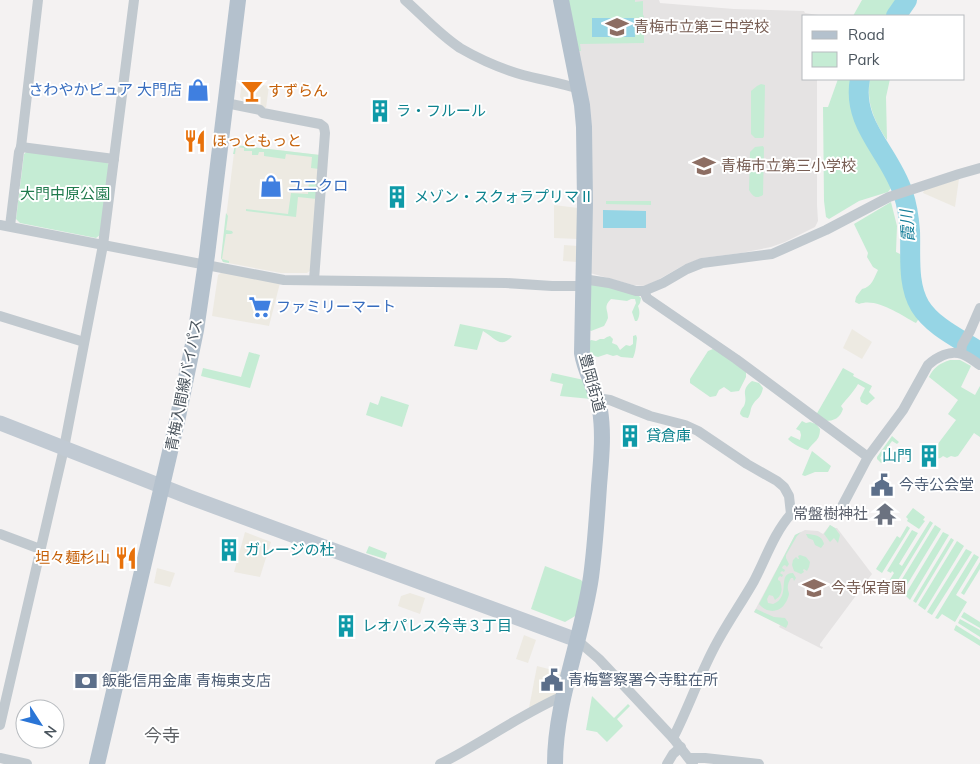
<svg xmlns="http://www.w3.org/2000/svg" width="980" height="764" viewBox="0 0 980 764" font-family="Mulish,'Noto Sans JP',sans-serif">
<rect width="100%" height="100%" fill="#f4f2f2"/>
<g fill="#edeae2">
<path d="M 242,82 L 269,86 L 266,108 L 243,101 L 240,97 Z"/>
<path d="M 235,145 L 320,155 L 311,270 L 307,273 L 281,273 L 223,262 L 221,258 Z"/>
<path d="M 959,179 L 955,207 L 923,193 L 924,190 Z"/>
<path d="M 554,205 L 578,208 L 578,239 L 554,238 Z"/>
<path d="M 564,245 L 578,246 L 577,262 L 563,261 Z"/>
<path d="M 222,272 L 280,283 L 269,326 L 212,316 L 218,275 Z"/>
<path d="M 852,329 L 872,342 L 862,359 L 843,348 Z"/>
<path d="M 245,532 L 271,542 L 260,577 L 234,572 Z"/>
<path d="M 157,568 L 175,573 L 170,587 L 154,583 Z"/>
<path d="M 410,593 L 425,598 L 420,614 L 398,606 L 401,596 Z"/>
<path d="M 524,635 L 536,640 L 528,663 L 516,659 Z"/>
<path d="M 537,666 L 564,673 L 558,693 L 529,708 Z"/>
</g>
<g fill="#e5e3e3">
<path d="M 568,0 L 659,0 L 660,3 L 734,9 L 804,11 L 805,13 L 818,15 L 818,16 L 804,16 L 804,79 L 817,79 L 817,205 L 818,221 L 815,227 L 785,242 L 771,247 L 741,253 L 702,258 L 684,265 L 656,281 L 644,286 L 633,285 L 590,273 Z"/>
<path d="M 830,525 L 835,528 L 837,528 L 872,574 L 820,644 L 820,646 L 823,647 L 822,649 L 779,627 L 780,625 L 754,612 L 795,535 L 805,530 L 818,531 L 823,534 Z"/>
</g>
<g fill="#c5ecd4">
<path d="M 568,0 L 635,0 L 635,2 L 643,1 L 643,15 L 644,16 L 644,43 L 580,44 L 581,51 L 579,51 Z"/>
<path d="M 862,0 L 898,0 L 887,16 L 853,16 Z"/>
<path d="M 838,79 L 854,79 C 851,100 854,121 866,140 C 876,157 886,168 891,188 L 888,192 L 859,201 L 829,219 L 826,217 L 824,201 L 823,107 L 828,107 Z"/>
<path d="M 870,79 L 890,79 L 886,97 L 887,140 C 874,121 866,102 870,79 Z"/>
<path d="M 761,84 L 765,85 L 764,136 L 763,138 L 755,138 L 751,134 L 751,91 L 757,86 Z"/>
<path d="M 235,145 L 320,155 L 319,169 L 311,168 L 312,157 L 286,154 L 285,159 L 264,156 L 264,152 L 259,152 L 258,155 L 252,155 L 252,151 L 244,151 L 244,148 L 236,147 L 235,154 L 233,154 Z"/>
<path d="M 763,146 L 764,148 L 763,195 C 756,199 753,197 749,190 L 750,152 L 755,147 Z"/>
<path d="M 28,151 L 106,161 L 109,165 L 100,235 L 96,238 L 20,223 L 16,219 L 24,154 Z"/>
<path d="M 309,181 L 318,181 L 317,199 L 298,197 L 296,217 L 246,211 L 246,209 L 288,214 L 291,193 L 308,194 Z"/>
<path d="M 606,201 L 651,201 L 651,205 L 606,204 Z"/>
<path d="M 891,202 L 897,226 L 896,252 L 900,254 L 904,262 L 904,277 L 913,297 L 913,305 L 920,317 L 916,323 C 901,315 876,297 859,304 L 855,302 L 856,297 L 862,289 C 872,287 874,278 878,270 L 873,267 L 867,257 L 868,253 L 854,224 Z"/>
<path d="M 226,213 L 228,216 L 226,230 L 232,231 L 233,233 L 231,234 L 226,234 L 222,259 L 229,261 L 229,263 L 223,262 L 221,258 Z"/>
<path d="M 597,284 L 638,295 L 641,298 L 640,303 L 638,306 C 640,311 640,316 637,321 L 635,321 L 632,312 L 636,303 L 635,299 L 631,299 L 627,301 L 611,299 C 603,307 608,309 608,318 C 607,320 605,325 604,326 L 591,331 L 587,328 L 591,285 Z"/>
<path d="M 460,324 L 499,332 L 512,336 C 501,350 494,337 483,331 L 477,350 L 454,346 Z"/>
<path d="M 636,335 L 637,338 C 636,345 636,351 633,358 L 621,357 L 617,355 L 613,356 L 607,354 L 598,357 L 591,355 L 587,343 L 591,340 L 596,341 L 600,339 L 604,339 L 607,337 L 610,336 L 613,339 L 612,343 L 617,345 L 620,350 L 626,345 L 630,346 L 633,344 L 633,336 Z"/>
<path d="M 713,349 L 720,352 L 746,372 L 746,377 L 739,391 L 731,392 L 724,387 L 719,390 L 716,396 L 710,397 L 690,383 L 690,379 L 708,351 Z"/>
<path d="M 249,352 L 260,355 L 250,388 L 201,376 L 203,368 L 241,377 Z"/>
<path d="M 950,360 L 960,360 L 971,366 L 961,387 L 975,395 L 980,386 L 980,437 L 974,433 L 958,456 L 955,457 L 951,456 L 947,458 L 943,456 C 940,459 938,459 934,457 L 935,456 L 931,453 L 956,420 L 948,414 L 958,400 L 929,377 C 933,368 940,363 950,360 Z"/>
<path d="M 843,368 L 854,374 L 853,376 L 872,386 L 869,392 L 875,398 L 867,405 L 861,402 L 860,398 L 865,388 L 858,384 C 853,393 847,398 841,406 L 843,409 C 840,418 834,421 825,421 L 816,415 Z"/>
<path d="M 552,373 L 584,380 L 591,399 L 560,396 L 563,384 L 550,381 Z"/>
<path d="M 752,381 L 759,383 L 763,388 C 761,399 756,398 752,406 C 750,410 751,413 748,418 L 743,417 L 740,414 C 740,411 742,408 744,406 C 749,396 739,391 752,381 Z"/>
<path d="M 381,396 L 409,405 L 402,427 L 366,415 L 370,402 L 378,405 Z"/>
<path d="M 802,421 L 806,423 L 810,422 L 816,424 L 820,429 C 820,441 814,441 808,450 C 803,449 791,443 788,439 L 791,436 L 800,440 L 801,435 L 800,431 L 796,429 Z"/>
<path d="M 892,436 L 899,442 L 897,444 L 892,441 L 880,458 L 884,462 L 881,463 L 877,459 L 877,457 Z"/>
<path d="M 812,451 L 831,466 L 828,472 L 815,472 L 805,476 L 802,475 Z"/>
<path d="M 913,508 L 925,517 L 923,520 L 925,521 L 919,529 L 907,521 L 908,519 L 906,517 Z"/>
<path d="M 930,521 L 933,523 L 895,585 L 889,581 L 894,573 L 892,571 L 891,573 L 887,571 L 912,530 L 918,533 L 899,564 L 902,566 Z"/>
<path d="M 830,525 L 835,528 L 840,535 L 838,543 L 834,538 L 830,542 L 824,534 Z"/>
<path d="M 935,525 L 941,529 L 902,593 L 896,589 Z"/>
<path d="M 907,526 L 910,528 L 882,573 L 876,569 L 897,536 L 900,538 Z"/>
<path d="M 801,532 L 797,536 L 786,555 L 786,558 L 789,564 L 787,567 L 785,565 L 783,566 L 782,568 L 785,570 L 784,572 L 782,571 L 780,573 L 783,575 L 782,577 L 780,576 L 778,578 L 778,580 L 780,581 C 783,589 782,596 775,600 L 773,596 L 769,595 L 767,599 L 768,603 L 773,604 C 792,597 776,573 793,573 L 796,578 L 794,581 L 793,578 L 791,578 C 789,581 787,585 788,590 C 788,591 789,592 789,594 C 789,595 787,601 786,602 C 780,613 767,614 759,604 L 795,535 Z"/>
<path d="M 943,532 L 949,535 L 910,600 L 905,595 Z"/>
<path d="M 806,534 L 807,534 C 815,535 822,535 824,544 L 821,548 L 815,545 L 813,540 L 808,538 Z"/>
<path d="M 951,538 L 954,540 L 916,603 L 913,601 Z"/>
<path d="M 957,541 L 964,546 L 925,610 L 918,605 Z"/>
<path d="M 369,546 L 387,553 L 385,559 L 366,553 Z"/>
<path d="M 966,549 L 972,552 L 932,615 L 927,612 Z"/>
<path d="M 974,554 L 979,557 L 956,595 L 967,602 L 955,622 L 942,614 L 938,619 L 935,618 Z"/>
<path d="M 800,555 L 806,557 L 810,562 L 809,567 L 807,571 L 804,569 L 803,570 L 804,572 L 801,574 L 794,571 L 792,565 L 793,560 L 796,557 L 798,559 L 799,559 L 798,556 Z"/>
<path d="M 980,562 L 980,569 L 964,595 L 961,593 Z"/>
<path d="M 545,566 L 581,580 L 584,584 L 577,615 L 565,622 L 531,609 Z"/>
<path d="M 756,609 L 774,617 L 785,618 L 788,622 L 788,624 L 786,628 L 754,612 Z"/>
<path d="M 964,612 L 980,622 L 980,628 L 961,617 Z"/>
<path d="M 960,619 L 980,630 L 980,637 L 958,623 Z"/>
<path d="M 956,625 L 980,640 L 980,646 L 954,630 Z"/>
<path d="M 592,696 L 614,718 L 628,704 L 630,706 L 617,719 L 623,726 L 607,742 L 597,732 L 586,730 Z"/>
</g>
<g fill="#96d5e5">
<path d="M 592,18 L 634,18 L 635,37 L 592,37 Z"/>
<path d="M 603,210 L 646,211 L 646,228 L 603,228 Z"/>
</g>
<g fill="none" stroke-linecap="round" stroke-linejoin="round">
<g stroke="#96d5e5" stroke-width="20">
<path d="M 896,16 L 907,0"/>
<path d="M 860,79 C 851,125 890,152 903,193 C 907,205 909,218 910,231 C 911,255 907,284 920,306 C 933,327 960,339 980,352"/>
</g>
<g stroke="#c1c9cf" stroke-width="10">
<path d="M 405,0 C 423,16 439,34 460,48 C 479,59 502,69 523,75 C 542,80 560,83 579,89"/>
<path d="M 226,103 L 260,110 L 263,113 L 320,124 L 324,127 L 325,133 L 314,280"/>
<path d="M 21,147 L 114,159"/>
<path d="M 0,225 L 284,280 L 506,283 L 552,286 L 582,286"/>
<path d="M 10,226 L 19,152 L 21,147 L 38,0"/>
<path d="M 583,279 L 609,283 L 636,291 L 644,291 L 663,283 L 687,269 L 702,263 L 772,254 L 826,230 L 889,197 L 959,174 L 980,168"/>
<path d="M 644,291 L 647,298 L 736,359 L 868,457"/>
<path d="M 0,316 L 84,342"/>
<path d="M 961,353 L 962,345 L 970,331 L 980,308"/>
<path d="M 597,398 L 610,400 L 650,416 L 685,425 L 698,431 L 747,464 L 777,481 L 784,487 L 789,496 L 791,514"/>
<path d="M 0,534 L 40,549"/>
<path d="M 577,640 L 599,659 L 673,738 L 693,764"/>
<path d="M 0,725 L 64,448 L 103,245 L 134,0"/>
<path d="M 673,738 C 688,709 698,679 713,650 C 725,626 741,604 754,581 C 766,558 774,533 791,514 C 807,511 823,520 838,514 L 868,457 L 903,410 L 928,365 C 937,357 950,350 962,354 C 968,356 974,361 980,365"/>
<path d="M 0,758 L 27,764"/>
<path d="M 690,758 L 705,758 L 759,764"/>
<path d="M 440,764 C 482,743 521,714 565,695"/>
<path d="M 667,764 L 673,754 L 681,747"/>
</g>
<path stroke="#c1cad3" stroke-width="15" d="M 0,423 L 189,497 L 577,640"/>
<g stroke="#b4c1cd" stroke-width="16">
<path d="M 97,764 L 176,426 L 196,330 L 207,255 L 238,0"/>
<path d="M 555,764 C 555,702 582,639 591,577 C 595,547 597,517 599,486 C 601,461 604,435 600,410 C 597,390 585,373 582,353 L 585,203 L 584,127 L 582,105 L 561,0"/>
</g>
</g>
<defs>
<symbol id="school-bare" viewBox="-9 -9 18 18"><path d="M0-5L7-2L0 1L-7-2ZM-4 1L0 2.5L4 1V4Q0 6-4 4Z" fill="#8d6e63" stroke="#fff" stroke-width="2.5" paint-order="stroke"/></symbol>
<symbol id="shop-bare" viewBox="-9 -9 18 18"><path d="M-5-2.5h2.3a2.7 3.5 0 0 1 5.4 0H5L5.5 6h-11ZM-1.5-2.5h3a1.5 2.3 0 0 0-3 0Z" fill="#3f7fe0" stroke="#fff" stroke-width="2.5" paint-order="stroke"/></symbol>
<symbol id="bar-bare" viewBox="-9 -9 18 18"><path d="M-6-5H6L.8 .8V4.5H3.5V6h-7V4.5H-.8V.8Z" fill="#e8710a" stroke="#fff" stroke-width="2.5" paint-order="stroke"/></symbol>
<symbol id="building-bare" viewBox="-9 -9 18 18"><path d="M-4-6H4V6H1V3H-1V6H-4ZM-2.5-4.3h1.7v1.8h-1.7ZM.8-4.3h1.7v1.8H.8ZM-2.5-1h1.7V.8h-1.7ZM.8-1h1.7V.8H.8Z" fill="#0f9aa8" stroke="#fff" stroke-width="2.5" paint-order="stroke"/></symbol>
<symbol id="restaurant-bare" viewBox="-9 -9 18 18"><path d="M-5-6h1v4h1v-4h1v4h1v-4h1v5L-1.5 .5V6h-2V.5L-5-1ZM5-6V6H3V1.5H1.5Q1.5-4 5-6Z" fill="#e8710a" stroke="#fff" stroke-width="2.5" paint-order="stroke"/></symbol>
<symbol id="supermarket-bare" viewBox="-9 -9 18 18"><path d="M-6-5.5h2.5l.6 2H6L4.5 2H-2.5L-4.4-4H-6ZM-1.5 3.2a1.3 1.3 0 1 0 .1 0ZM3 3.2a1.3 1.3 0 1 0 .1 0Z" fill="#3f7fe0" stroke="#fff" stroke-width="2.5" paint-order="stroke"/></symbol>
<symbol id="civic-bare" viewBox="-9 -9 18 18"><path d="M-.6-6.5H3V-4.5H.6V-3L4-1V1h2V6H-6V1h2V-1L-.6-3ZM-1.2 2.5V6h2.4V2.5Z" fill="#5c6f8a" stroke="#fff" stroke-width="2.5" paint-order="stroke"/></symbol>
<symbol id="temple-bare" viewBox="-9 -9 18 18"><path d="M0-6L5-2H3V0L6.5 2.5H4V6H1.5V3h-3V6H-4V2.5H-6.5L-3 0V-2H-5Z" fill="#6b7280" stroke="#fff" stroke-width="2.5" paint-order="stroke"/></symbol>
<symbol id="bank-bare" viewBox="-9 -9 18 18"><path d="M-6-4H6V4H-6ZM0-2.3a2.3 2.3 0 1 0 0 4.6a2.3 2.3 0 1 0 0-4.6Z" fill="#5c6f8a" stroke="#fff" stroke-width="2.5" paint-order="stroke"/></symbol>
</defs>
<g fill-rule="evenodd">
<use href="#school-bare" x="601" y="11" width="32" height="32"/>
<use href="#shop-bare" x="182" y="74" width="32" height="32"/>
<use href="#bar-bare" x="236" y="75" width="32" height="32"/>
<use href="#building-bare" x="364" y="95" width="32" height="32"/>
<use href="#restaurant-bare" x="179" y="125" width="32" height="32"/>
<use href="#school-bare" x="688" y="150" width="32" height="32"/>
<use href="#shop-bare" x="255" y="170" width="32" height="32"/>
<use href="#building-bare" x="381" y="181" width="32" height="32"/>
<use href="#supermarket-bare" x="244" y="291" width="32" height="32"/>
<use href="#building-bare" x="614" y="420" width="32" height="32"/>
<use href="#building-bare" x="913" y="440" width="32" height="32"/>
<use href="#civic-bare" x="866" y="469" width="32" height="32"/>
<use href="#temple-bare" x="869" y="498" width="32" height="32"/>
<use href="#building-bare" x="213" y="534" width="32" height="32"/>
<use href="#restaurant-bare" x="110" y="542" width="32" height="32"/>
<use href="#school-bare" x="798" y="572" width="32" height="32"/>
<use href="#building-bare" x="330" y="610" width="32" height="32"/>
<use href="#civic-bare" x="536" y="664" width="32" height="32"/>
<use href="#bank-bare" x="70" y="665" width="32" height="32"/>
</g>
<g text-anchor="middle" stroke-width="4" stroke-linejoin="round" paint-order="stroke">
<g font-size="15" fill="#785e54" stroke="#fff" text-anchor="start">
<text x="634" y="32">青梅市立第三中学校</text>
<text x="721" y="171">青梅市立第三小学校</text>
<text x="831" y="593">今寺保育園</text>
</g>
<g font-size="15" fill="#366cbe" stroke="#fff" text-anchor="start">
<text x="182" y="95" text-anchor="end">さわやかピュア 大門店</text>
<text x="288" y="191">ユニクロ</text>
<text x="276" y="312">ファミリーマート</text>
</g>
<g font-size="15" fill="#c56008" stroke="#fff" text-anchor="start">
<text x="268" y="96">すずらん</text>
<text x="212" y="146">ほっともっと</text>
<text x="110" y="563" text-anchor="end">坦々麺杉山</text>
</g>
<g font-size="15" fill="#0d838f" stroke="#fff" text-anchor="start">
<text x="396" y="116">ラ・フルール</text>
<text x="414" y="202">メゾン・スクォラプリマⅡ</text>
<text x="646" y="441">貸倉庫</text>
<text x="912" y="461" text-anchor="end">山門</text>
<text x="245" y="555">ガレージの杜</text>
<text x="362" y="631">レオパレス今寺３丁目</text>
</g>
<g font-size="15" fill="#207a4d" stroke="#fff">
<text x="65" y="199">大門中原公園</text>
</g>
<g font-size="15" fill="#4b555e" stroke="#fff">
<text transform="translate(592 383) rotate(75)" y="5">豊岡街道</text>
<text transform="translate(184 385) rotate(-79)" y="5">青梅入間線バイパス</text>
</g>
<g font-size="15" fill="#4e5e75" stroke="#fff" text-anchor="start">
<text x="899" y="490">今寺公会堂</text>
<text x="568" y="685">青梅警察署今寺駐在所</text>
<text x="102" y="686">飯能信用金庫 青梅東支店</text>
</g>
<g font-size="15" fill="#5b616d" stroke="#fff" text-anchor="end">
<text x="868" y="519">常盤樹神社</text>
</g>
<g font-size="16" font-style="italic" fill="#19809b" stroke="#fff">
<text transform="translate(907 226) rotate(-94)" y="6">霞川</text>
</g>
<g font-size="18" fill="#5f6266" stroke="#fff">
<text x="162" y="742">今寺</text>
</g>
</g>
<rect x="802" y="15" width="162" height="65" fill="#ffffff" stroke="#b7bbbf"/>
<rect x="812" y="31" width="25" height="8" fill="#b4c1cd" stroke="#b7bbbf"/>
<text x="848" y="40" font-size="15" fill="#4b555e">Road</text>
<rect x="812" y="52" width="25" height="15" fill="#c5ecd4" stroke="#b7bbbf"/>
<text x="848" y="65" font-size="15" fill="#4b555e">Park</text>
<g transform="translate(40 724) rotate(126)"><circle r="24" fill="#ffffff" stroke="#b7bbbf"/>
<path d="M0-4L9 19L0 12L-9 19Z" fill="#2a75d6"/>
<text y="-8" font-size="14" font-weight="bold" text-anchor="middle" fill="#4b555e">N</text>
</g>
</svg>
